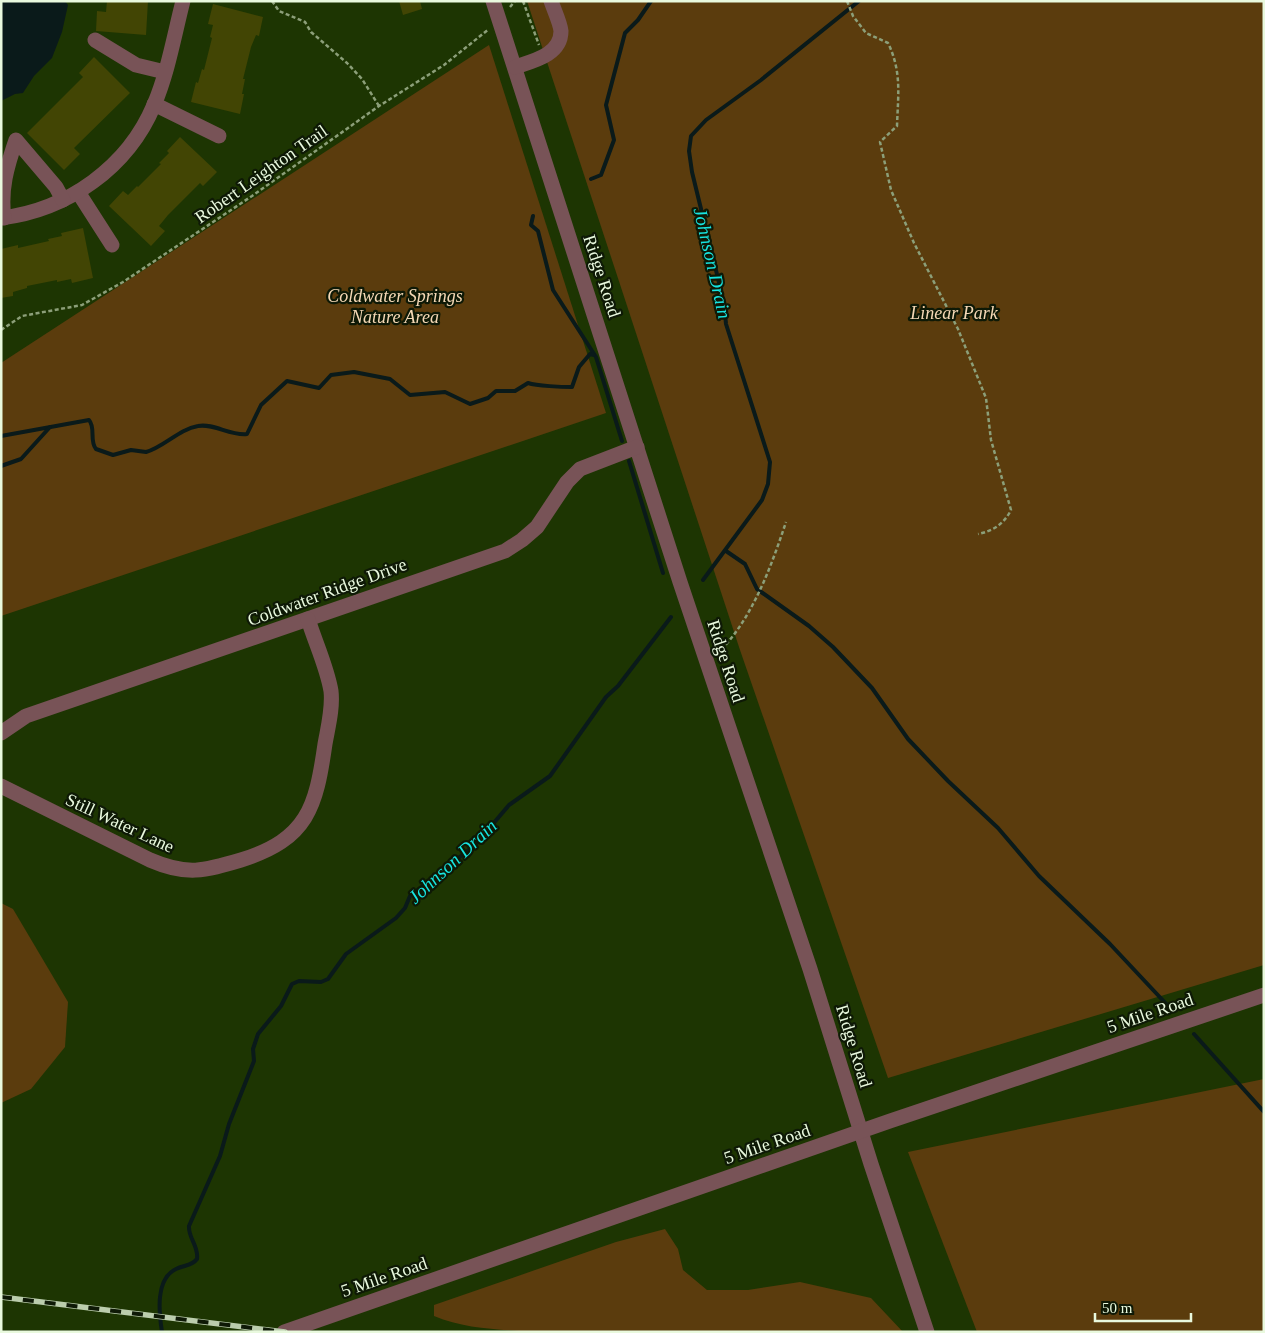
<svg xmlns="http://www.w3.org/2000/svg" width="1265" height="1333" viewBox="0 0 1265 1333" font-family="Georgia,serif">
<rect width="100%" height="100%" fill="#1d3502"/>
<g fill="#5b3c0d">
<path d="M 527,1 L 1264,1 L 1264,965 L 888,1078 L 740,650 Z"/>
<path d="M 489,45 L 606,413 L 1,616 L 1,363 Z"/>
<path d="M 1,903 L 13,909 L 68,1002 L 65,1047 L 31,1089 L 1,1103 Z"/>
<path d="M 1264,1079 L 1264,1332 L 977,1332 L 908,1152 Z"/>
<path d="M 665,1229 L 678,1249 L 683,1270 L 707,1290 L 748,1290 L 800,1282 L 871,1298 L 903,1332 L 529,1332 C 498,1329 464,1329 434,1316 L 434,1305 L 616,1242 Z"/>
</g>
<path fill="#0a1a1a" d="M 1,1 L 65,1 L 68,5 L 62,32 L 52,58 L 34,76 L 23,93 L 15,94 L 1,101 Z"/>
<g fill="none" stroke-linecap="round" stroke-linejoin="round">
<g stroke="#0a1a1a" stroke-width="4">
<path d="M 591,179 L 601,175 L 614,140 L 606,105 L 625,33 L 638,20 L 651,1"/>
<path d="M 533,216 L 531,225 L 538,231 L 553,290 L 596,357 L 622,441"/>
<path d="M 1,436 L 89,420 C 96,428 89,440 96,449 L 113,455 L 131,450 L 146,452 C 164,447 179,429 198,426 C 214,423 230,436 247,434 L 261,405 L 287,381 L 319,388 L 331,375 L 354,372 L 390,379 L 410,395 L 445,392 L 470,404 L 488,398 L 496,391 L 515,391 L 528,383 C 537,386 562,387 572,387 L 579,367 L 590,354 L 594,355"/>
<path d="M 629,461 L 663,573"/>
<path d="M 1,466 L 21,459 L 50,427"/>
<path d="M 726,551 L 745,564 L 757,589 L 809,626 L 833,647 L 872,688 L 908,739 L 948,781 L 998,828 L 1039,876 L 1110,944 L 1170,1008"/>
<path d="M 703,580 L 762,500 L 768,484 L 770,462 L 726,324 L 724,303 L 692,172 L 689,151 L 691,136 L 706,120 L 761,80 L 859,1"/>
<path d="M 1194,1034 L 1264,1112"/>
<path d="M 162,1332 C 159,1313 155,1279 176,1269 C 184,1265 192,1266 197,1259 C 199,1246 188,1238 189,1226 L 220,1156 L 229,1124 L 254,1061 L 253,1049 L 258,1034 L 281,1006 L 292,984 L 299,981 L 321,982 L 328,979 L 346,954 L 396,918 L 405,908 L 410,896 L 475,845 L 509,805 L 550,776 L 606,697 L 618,686 L 671,617"/>
</g>
</g>
<g fill="#424504">
<path d="M 107,1 L 148,1 L 146,35 L 96,31 L 97,11 L 106,12 Z"/>
<path d="M 399,1 L 420,1 L 422,9 L 403,15 Z"/>
<path d="M 213,4 L 263,17 L 259,36 L 256,35 L 251,47 L 243,79 L 245,79 L 242,94 L 244,94 L 240,114 L 191,102 L 196,82 L 198,83 L 202,69 L 204,70 L 212,38 L 210,37 L 213,25 L 208,24 Z"/>
<path d="M 94,57 L 130,93 L 74,148 L 80,154 L 64,170 L 27,133 L 83,77 L 79,73 Z"/>
<path d="M 180,137 L 217,172 L 203,186 L 200,183 L 168,215 L 159,226 L 165,231 L 151,246 L 109,206 L 123,191 L 128,195 L 137,186 L 138,187 L 161,164 L 159,163 L 169,153 L 167,151 Z"/>
<path d="M 83,228 L 93,278 L 72,283 L 71,279 L 57,282 L 57,280 L 27,286 L 27,288 L 13,292 L 13,296 L 1,298 L 1,249 L 18,245 L 18,248 L 49,241 L 48,239 L 62,236 L 61,233 Z"/>
</g>
<g fill="none" stroke-linecap="round" stroke-linejoin="round">
<g stroke="#8c9f79" stroke-width="2.5" stroke-dasharray="4 2.5" stroke-linecap="butt">
<path d="M 272,1 L 279,11 L 305,22 L 311,32 L 347,63 L 362,79 L 379,106"/>
<path d="M 523,1 L 539,45"/>
<path d="M 847,1 L 853,16 L 866,33 L 888,43 C 902,72 898,95 897,126 L 880,142 L 891,190 L 914,243 L 958,329 L 986,398 L 991,440 L 1011,510 C 1004,524 993,531 978,534"/>
<path d="M 510,7 L 515,1"/>
<path d="M 1,330 L 22,316 L 82,305 L 123,282 L 252,196 L 379,106 L 444,65 L 489,29"/>
<path d="M 717,654 C 752,620 771,567 786,522"/>
</g>
<g stroke="#785357" stroke-width="15">
<path d="M 493,1 L 680,582 L 810,969 L 871,1164 L 927,1332"/>
<path d="M 95,40 L 136,65 L 165,72"/>
<path d="M 515,67 C 533,61 561,55 561,31 C 560,22 554,10 551,1"/>
<path d="M 154,104 L 219,136"/>
<path d="M 78,192 L 112,245"/>
<path d="M 1,218 C 68,210 128,167 154,105 C 168,72 174,36 183,1"/>
<path d="M 4,218 C 0,190 7,166 16,140 L 56,187 L 63,200"/>
<path d="M 1,733 L 26,716 L 505,551 L 522,540 L 537,527 L 567,482 L 580,469 L 637,447"/>
<path d="M 1,786 L 150,860 C 187,876 204,871 241,860 C 308,839 316,807 325,744 C 328,727 333,708 331,691 C 327,667 315,642 308,619"/>
<path d="M 284,1332 L 890,1121 L 1264,995"/>
</g>
<defs>
<path id="rail" d="M 1,1297 L 285,1332"/>
</defs>
<use href="#rail" stroke="#bbcdad" stroke-width="5.5"/>
<use href="#rail" stroke="#0e1906" stroke-width="4" stroke-dasharray="11" stroke-linecap="butt"/>
</g>
<g text-anchor="middle" stroke-width="4.5" stroke-linejoin="round" paint-order="stroke">
<g font-size="18" fill="#e9f9de" stroke="#0e1906">
<text transform="translate(261 174) rotate(-35)" y="6">Robert Leighton Trail</text>
<text transform="translate(602 276) rotate(72)" y="6">Ridge Road</text>
<text transform="translate(327 592) rotate(-20)" y="6">Coldwater Ridge Drive</text>
<text transform="translate(726 661) rotate(72)" y="6">Ridge Road</text>
<text transform="translate(120 823) rotate(25)" y="6">Still Water Lane</text>
<text transform="translate(1150 1013) rotate(-19)" y="6">5 Mile Road</text>
<text transform="translate(854 1046) rotate(73)" y="6">Ridge Road</text>
<text transform="translate(767 1144) rotate(-19)" y="6">5 Mile Road</text>
<text transform="translate(384 1277) rotate(-19)" y="6">5 Mile Road</text>
</g>
<g font-size="18" font-style="italic" fill="#f5d8b5" stroke="#0e1906">
<text x="395" y="302">Coldwater Springs<tspan x="395" dy="21">Nature Area</tspan></text>
<text x="954" y="319">Linear Park</text>
</g>
<g font-size="19" font-style="italic" fill="#17e5e1" stroke="#0e1906">
<text transform="translate(713 263) rotate(77)" y="7">Johnson Drain</text>
<text transform="translate(452 861) rotate(-43)" y="7">Johnson Drain</text>
</g>
</g>
<rect width="1265" height="1333" fill="none" stroke="#e9f9de" stroke-width="5"/>
<path d="M1095 1313v8h96v-8" fill="none" stroke="#e9f9de" stroke-width="2.5"/>
<text x="1102" y="1313" font-size="15" fill="#e9f9de" stroke="#0e1906" stroke-width="4" paint-order="stroke">50 m</text>
</svg>
